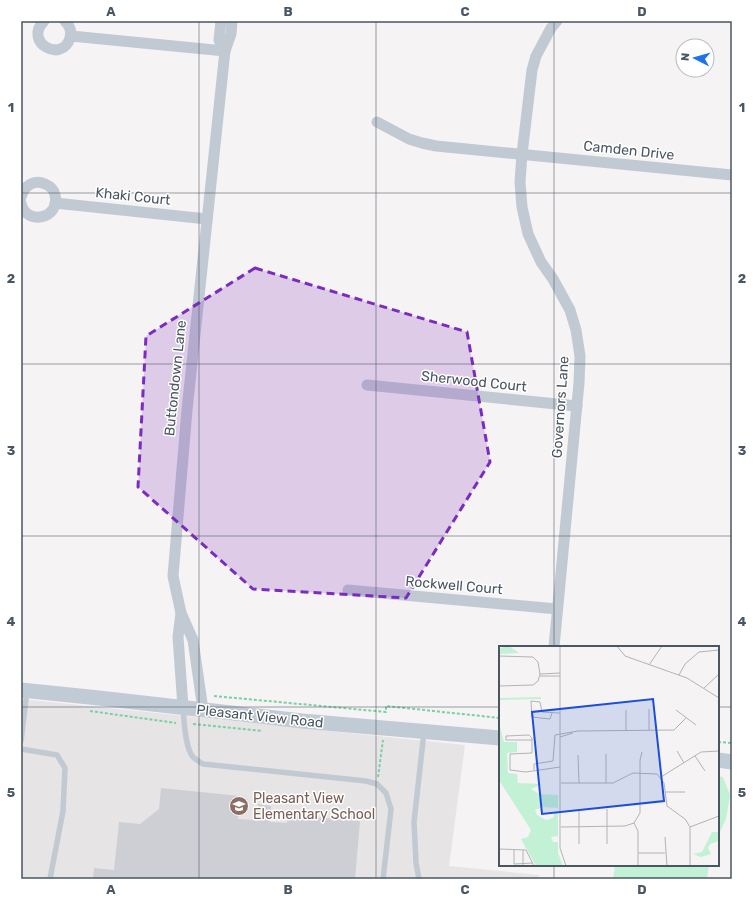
<svg xmlns="http://www.w3.org/2000/svg" width="753" height="900" viewBox="0 0 753 900" font-family="Rubik,sans-serif">
<rect width="100%" height="100%" fill="#f5f3f3"/>
<path fill="#e6e4e5" d="M 21,699 L 465,745 L 449,866 L 539,875 L 538,879 L 21,879 Z"/>
<g fill="#c3f1d5">
<path d="M 718,776 L 723,777 L 730,795 L 726,819 L 718,836 Z"/>
<path d="M 615,865 L 709,865 L 707,879 L 613,879 Z"/>
</g>
<path fill="#cdcfd5" d="M 161,788 L 240,796 L 238,819 L 257,820 L 258,804 L 271,806 L 270,822 L 287,823 L 288,815 L 360,821 L 355,879 L 93,879 L 94,868 L 114,870 L 119,822 L 140,824 L 159,809 Z"/>
<g fill="none" stroke-linecap="round" stroke-linejoin="round">
<g stroke="#7ad0a6" stroke-width="2" stroke-dasharray="3 2" stroke-linecap="butt">
<path d="M 214,696 L 386,712 L 386,706 L 500,718"/>
<path d="M 90,711 L 176,723"/>
<path d="M 193,724 L 262,731"/>
<path d="M 718,742 L 732,743"/>
<path d="M 378,777 L 383,740"/>
</g>
<g stroke="#c1cad2" stroke-width="5.5">
<path d="M 183,708 C 184,720 185,748 193,757 C 196,760 200,762 203,764 L 366,781 L 377,784 L 386,793 L 391,809 L 383,879"/>
<path d="M 21,741 L 27,691"/>
<path d="M 21,749 L 57,755 L 65,768 L 63,811 L 50,879"/>
<path d="M 419,879 L 416,863 L 414,822 L 424,732"/>
</g>
<g stroke="#c1cad2" stroke-width="11">
<path d="M 44,21 C 23,42 62,64 70,38 C 72,31 70,26 65,21"/>
<path d="M 221,21 L 219,40 L 225,51"/>
<path d="M 71,36 L 225,51"/>
<path d="M 377,122 L 409,139 L 422,143 L 436,146 L 732,175"/>
<path d="M 21,197 C 24,186 34,179 45,184 C 50,186 54,190 55,195 C 61,218 26,227 21,203"/>
<path d="M 55,203 L 207,219"/>
<path d="M 367,385 L 577,406"/>
<path d="M 348,590 L 557,609"/>
<path d="M 181,613 L 193,640 L 203,710"/>
<path d="M 554,647 L 579,383 L 580,356 L 576,330 L 570,310 L 553,279 L 541,262 L 528,234 L 522,207 L 520,182 L 522,154 L 532,70 L 536,56 L 551,28 L 557,21"/>
<path d="M 183,707 L 178,637 L 181,613 L 173,576 L 187,410 L 225,51 L 231,34 L 232,21"/>
</g>
<g stroke="#c1cbd6" stroke-width="15">
<path d="M 21,690 L 99,698 L 302,721 L 500,738"/>
<path d="M 718,760 L 732,762"/>
</g>
</g>
<path fill="#7b2cbf" fill-opacity="0.2" stroke="#7b2cbf" stroke-width="3" stroke-dasharray="8 5" stroke-linejoin="round" d="M 255,268 L 467,332 L 490,462 L 406,598 L 253,589 L 138,487 L 146,336 Z"/>
<path fill="none" stroke="#4a5661" stroke-width="1" stroke-opacity="0.55" d="M 199,21 L 199,879M 376,21 L 376,879M 554,21 L 554,647M 21,193 L 732,193M 21,364 L 732,364M 21,536 L 732,536M 21,707 L 500,707M 718,707 L 732,707M 554,865 L 554,879"/>
<defs>
<symbol id="school-disc" viewBox="-11 -11 22 22"><circle r="9.5" fill="#8d6e63" stroke="#fff"/><path d="M0-5L7-2L0 1L-7-2ZM-4 1L0 2.5L4 1V4Q0 6-4 4Z" fill="#fff"/></symbol>
</defs>
<g fill-rule="evenodd">
<use href="#school-disc" x="228" y="795" width="22" height="22"/>
</g>
<g text-anchor="middle" stroke-width="3" stroke-linejoin="round" paint-order="stroke">
<g font-size="14" fill="#4a5661" stroke="#fff">
<text transform="translate(629 150) rotate(6)" y="5">Camden Drive</text>
<text transform="translate(133 196) rotate(6)" y="5">Khaki Court</text>
<text transform="translate(175 378) rotate(-84)" y="5">Buttondown Lane</text>
<text transform="translate(474 381) rotate(6)" y="5">Sherwood Court</text>
<text transform="translate(560 407) rotate(-86)" y="5">Governors Lane</text>
<text transform="translate(454 585) rotate(5)" y="5">Rockwell Court</text>
<text transform="translate(260 716) rotate(6)" y="5">Pleasant View Road</text>
</g>
<g font-size="14" fill="#785e54" stroke="#fff" text-anchor="start">
<text x="253" y="803">Pleasant View<tspan x="253" dy="16">Elementary School</tspan></text>
</g>
</g>
<g transform="translate(499 646)">
<rect width="220" height="220" fill="#f5f3f3"/>
<path d="M 7,0 L 10,0 L 20,7 L 0,8 L 0,3 ZM 42,51 L 42,53 L 0,54 L 0,52 ZM 0,77 L 5,96 L 18,96 L 18,106 L 8,107 L 9,127 L 18,128 L 19,137 L 43,138 L 32,143 L 40,148 L 59,149 L 59,162 L 43,161 L 36,164 L 38,169 L 47,174 L 54,172 L 56,165 L 59,166 L 59,190 L 52,191 L 54,196 L 59,196 L 59,207 L 64,220 L 37,220 L 22,193 L 29,191 L 32,184 L 0,134 ZM 213,186 L 220,186 L 220,195 L 211,198 L 209,202 L 212,208 L 202,211 L 194,208 L 203,206 Z" fill="#c3f1d5"/>
<path fill="none" stroke="#b1b4b9" stroke-width="1" d="M 61,0 L 61,202 L 67,220M 118,0 L 126,10 L 188,32 L 220,52M 0,10 L 34,11 L 39,16 L 41,28 L 39,35 L 34,39 L 0,40M 150,19 L 163,0M 41,28 L 61,27M 180,29 L 186,18 L 200,6 L 220,4M 41,30 L 61,30M 205,42 L 219,29M 150,63 L 150,84M 127,64 L 127,84M 177,64 L 197,79M 53,67 L 51,73 L 33,71 L 32,55 L 41,56 L 43,66 L 60,67 L 61,67M 61,91 L 74,87M 33,94 L 7,94 L 7,90 L 30,89 L 33,92 L 33,107 L 11,108 L 11,124 L 27,126 L 61,121M 178,105 L 185,117M 107,108 L 107,137M 79,109 L 80,137M 196,110 L 206,125M 35,124 L 35,118 L 54,115 L 56,89 L 79,85 L 175,84 L 187,72M 162,131 L 202,106 L 220,105M 62,137 L 114,137 L 134,127 L 158,128 L 165,137 L 168,160 L 186,173 L 191,181 L 191,220M 166,146 L 186,146M 108,163 L 108,198M 80,164 L 80,198M 135,177 L 139,185 L 139,220M 62,181 L 126,180 L 135,177 L 141,167 L 141,114 L 143,106M 191,181 L 220,170M 166,191 L 168,220M 0,203 L 27,204 L 35,220M 15,203 L 15,218 L 34,217M 24,204 L 24,220M 139,207 L 166,207"/>
<path fill="#1d4ed8" fill-opacity="0.15" stroke="#1d4ed8" stroke-width="2" d="M 154,53 L 165,155 L 43,168 L 33,66 Z"/>
<rect width="220" height="220" fill="none" stroke="#4a5661" stroke-width="2"/>
</g>
<rect width="753" height="900" fill="none" stroke="#ffffff" stroke-width="44"/>
<g transform="translate(695 58) rotate(276)"><circle r="19" fill="#ffffff" stroke="#b7bbc0"/>
<path d="M0-3L7 15L0 10L-7 15Z" fill="#1a73e8"/>
<text y="-6" font-size="11" font-weight="bold" text-anchor="middle" fill="#4a5661">N</text>
</g>
<rect x="22" y="22" width="709" height="856" fill="none" stroke="#4a5661" stroke-width="1.5"/>
<g font-size="13" text-anchor="middle" font-weight="bold" fill="#4a5661">
<text x="111" y="16">A</text>
<text x="288" y="16">B</text>
<text x="465" y="16">C</text>
<text x="642" y="16">D</text>
<text x="11" y="112">1</text>
<text x="742" y="112">1</text>
<text x="11" y="283">2</text>
<text x="742" y="283">2</text>
<text x="11" y="455">3</text>
<text x="742" y="455">3</text>
<text x="11" y="626">4</text>
<text x="742" y="626">4</text>
<text x="11" y="797">5</text>
<text x="742" y="797">5</text>
<text x="111" y="894">A</text>
<text x="288" y="894">B</text>
<text x="465" y="894">C</text>
<text x="642" y="894">D</text>
</g>
</svg>
